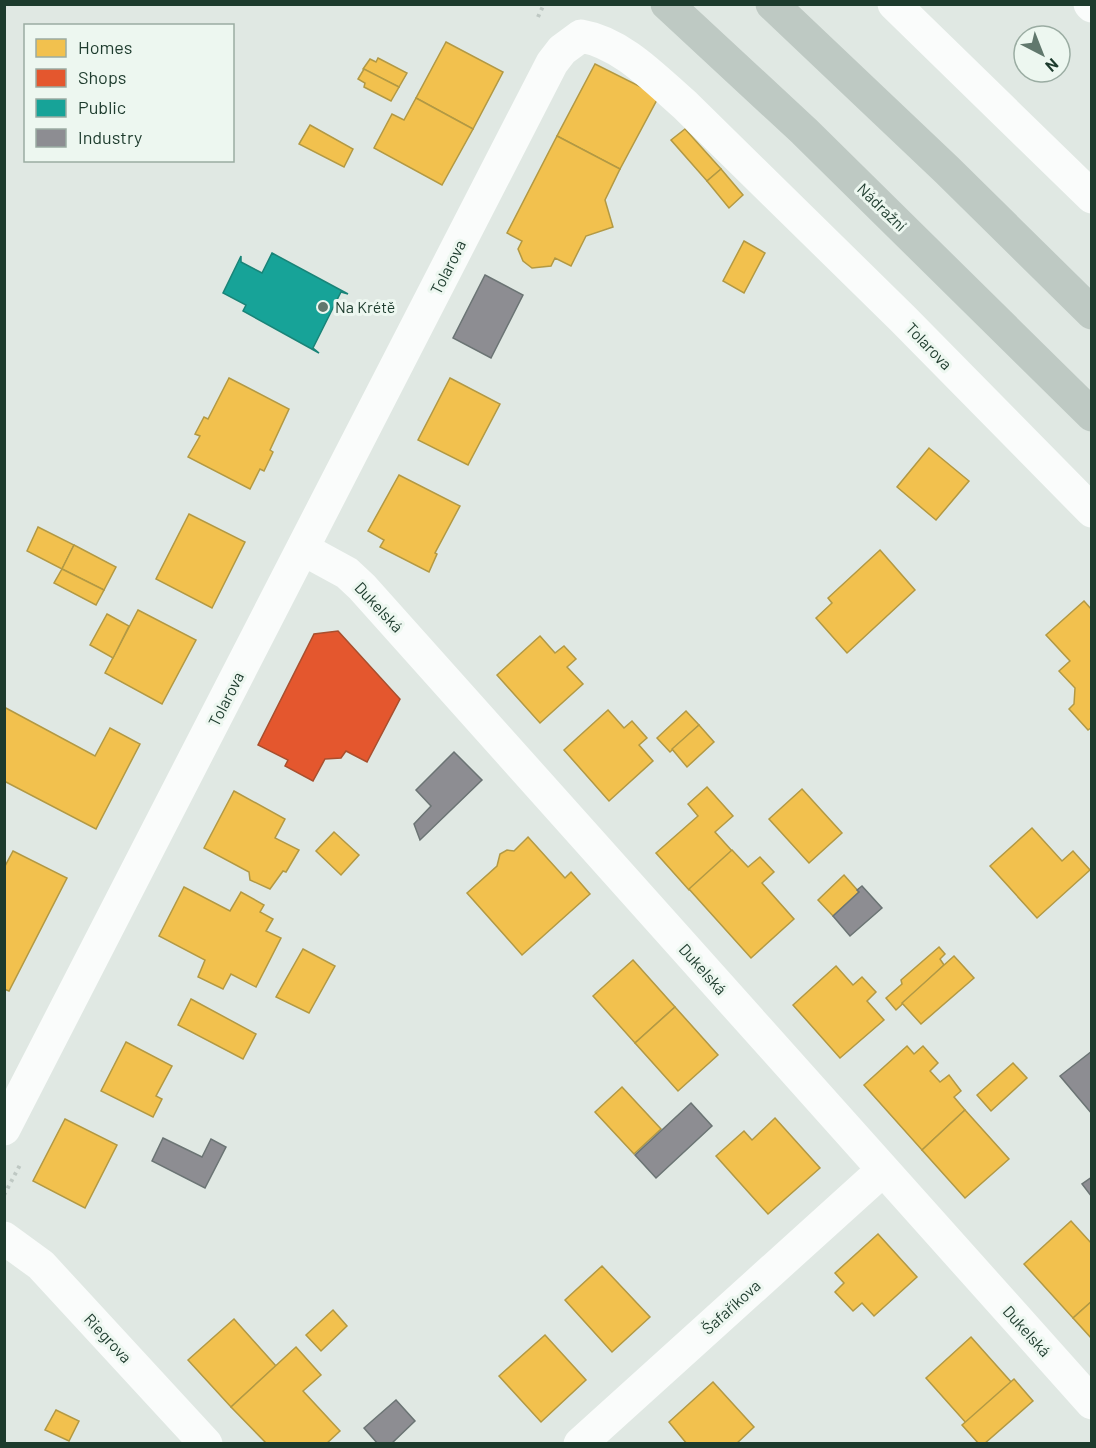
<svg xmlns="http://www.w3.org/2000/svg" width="1096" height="1448" viewBox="0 0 1096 1448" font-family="Barlow,sans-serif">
<rect width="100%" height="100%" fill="#e0e8e3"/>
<g fill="#f2c14e" stroke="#b29944" stroke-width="1.5">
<path d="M 446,42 L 503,72 L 473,129 L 416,98 Z"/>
<path d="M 378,58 L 407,73 L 399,87 L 363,69 L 370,59 L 376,62 Z"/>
<path d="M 595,64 L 659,96 L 620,169 L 557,136 Z"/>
<path d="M 364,69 L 399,87 L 391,101 L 364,87 L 365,83 L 358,79 Z"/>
<path d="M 416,98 L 473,129 L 442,185 L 374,148 L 392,114 L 404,120 Z"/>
<path d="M 310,125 L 353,149 L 344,167 L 299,144 Z"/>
<path d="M 685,129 L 721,169 L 707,181 L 671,140 Z"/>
<path d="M 557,136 L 620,169 L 605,200 L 613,227 L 586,236 L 571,266 L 555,258 L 551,266 L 532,268 L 523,261 L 518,249 L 522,241 L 507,233 Z"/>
<path d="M 721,169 L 743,195 L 729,208 L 707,181 Z"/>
<path d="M 744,241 L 765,253 L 744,293 L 723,281 Z"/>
<path d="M 229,378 L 289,409 L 270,450 L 273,452 L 264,471 L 260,469 L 250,489 L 188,457 L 200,436 L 195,434 L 204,417 L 208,419 Z"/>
<path d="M 450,378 L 500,404 L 468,465 L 418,440 Z"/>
<path d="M 929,448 L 969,481 L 936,520 L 897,487 Z"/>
<path d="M 399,475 L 460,506 L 435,553 L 437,554 L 429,572 L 380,547 L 384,540 L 368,531 Z"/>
<path d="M 189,514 L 245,542 L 212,608 L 156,579 Z"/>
<path d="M 38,527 L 74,545 L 62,569 L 27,551 Z"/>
<path d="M 74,545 L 116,567 L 104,590 L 62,569 Z"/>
<path d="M 880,550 L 915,590 L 847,653 L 816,618 L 832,603 L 828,598 Z"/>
<path d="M 62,569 L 104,590 L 96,605 L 54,583 Z"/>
<path d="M 1084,601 L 1092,610 L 1092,727 L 1088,730 L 1069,709 L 1074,704 L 1075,688 L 1059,671 L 1070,661 L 1046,635 Z"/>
<path d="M 138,610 L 196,640 L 162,704 L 105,673 Z"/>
<path d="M 107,614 L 129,626 L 113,658 L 90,645 Z"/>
<path d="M 540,636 L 555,653 L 564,646 L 576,659 L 567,667 L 583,684 L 540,723 L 497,675 Z"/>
<path d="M 4,707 L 95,756 L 110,728 L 140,744 L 96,829 L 4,781 Z"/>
<path d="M 608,710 L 624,728 L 632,721 L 647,738 L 639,745 L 653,761 L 609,801 L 564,750 Z"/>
<path d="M 686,711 L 699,725 L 670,752 L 657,738 Z"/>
<path d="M 699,725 L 714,742 L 687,767 L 672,749 Z"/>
<path d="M 707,787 L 733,816 L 715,832 L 732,851 L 689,890 L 656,853 L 698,816 L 688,804 Z"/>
<path d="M 802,789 L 842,833 L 809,863 L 769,819 Z"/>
<path d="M 234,791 L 285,819 L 275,838 L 299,850 L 286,872 L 283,871 L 270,889 L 250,880 L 249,872 L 204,848 Z"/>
<path d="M 1032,828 L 1062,861 L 1073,851 L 1090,870 L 1037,918 L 990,866 Z"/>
<path d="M 334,832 L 359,855 L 341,875 L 316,851 Z"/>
<path d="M 528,837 L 565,878 L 571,872 L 590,894 L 522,955 L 467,893 L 497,866 L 500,854 L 507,850 L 514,851 Z"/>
<path d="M 732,850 L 748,867 L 760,857 L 774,872 L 762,883 L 794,919 L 751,958 L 689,889 Z"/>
<path d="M 13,851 L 67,878 L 9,991 L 4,989 L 4,868 Z"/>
<path d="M 844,875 L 859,892 L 833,916 L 818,900 Z"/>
<path d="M 184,887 L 230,911 L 241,892 L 264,905 L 260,912 L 273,919 L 266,931 L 281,938 L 256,987 L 231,974 L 223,989 L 198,977 L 205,960 L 159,936 Z"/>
<path d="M 939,947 L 945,954 L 940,959 L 944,965 L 896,1010 L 886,998 L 902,984 L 901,980 Z"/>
<path d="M 303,949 L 335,966 L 309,1013 L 276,997 Z"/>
<path d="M 954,956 L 974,978 L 921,1024 L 902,1003 Z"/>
<path d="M 633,960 L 675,1007 L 635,1043 L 593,996 Z"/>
<path d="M 836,966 L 853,985 L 862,977 L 876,992 L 867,1001 L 884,1020 L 840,1058 L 793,1005 Z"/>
<path d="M 191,999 L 256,1034 L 243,1059 L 178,1025 Z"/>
<path d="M 675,1007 L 718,1055 L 678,1091 L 635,1043 Z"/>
<path d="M 126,1042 L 172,1066 L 156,1096 L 162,1099 L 153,1117 L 101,1091 Z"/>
<path d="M 907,1046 L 914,1054 L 923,1046 L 938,1063 L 930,1071 L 940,1082 L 949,1075 L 961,1091 L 954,1097 L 965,1110 L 922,1150 L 864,1085 Z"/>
<path d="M 1013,1063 L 1027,1078 L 991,1111 L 977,1095 Z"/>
<path d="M 622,1087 L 661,1129 L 634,1154 L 595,1112 Z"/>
<path d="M 965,1110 L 1009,1159 L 965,1198 L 922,1150 Z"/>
<path d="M 775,1118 L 820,1168 L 768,1214 L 716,1156 L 744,1131 L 752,1140 Z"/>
<path d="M 65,1119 L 117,1145 L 85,1208 L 33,1181 Z"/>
<path d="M 1071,1221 L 1092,1244 L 1092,1301 L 1073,1318 L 1024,1264 Z"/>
<path d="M 878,1234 L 917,1277 L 874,1316 L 862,1303 L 853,1311 L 835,1292 L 844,1283 L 835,1273 Z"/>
<path d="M 602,1266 L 650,1317 L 612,1352 L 565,1300 Z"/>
<path d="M 1092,1301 L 1092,1339 L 1073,1318 Z"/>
<path d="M 333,1310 L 347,1326 L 321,1351 L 306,1335 Z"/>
<path d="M 234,1319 L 276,1366 L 231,1407 L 188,1360 Z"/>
<path d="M 545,1335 L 586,1380 L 541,1422 L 499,1376 Z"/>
<path d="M 971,1337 L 1012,1383 L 967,1424 L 926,1378 Z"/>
<path d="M 296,1347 L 321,1375 L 303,1391 L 340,1431 L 326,1444 L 267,1444 L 231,1407 Z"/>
<path d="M 1014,1379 L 1033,1401 L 984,1444 L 979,1444 L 962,1425 Z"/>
<path d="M 713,1382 L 754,1427 L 736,1444 L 687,1444 L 669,1422 Z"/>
<path d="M 56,1410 L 79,1421 L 69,1441 L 45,1430 Z"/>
</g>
<path fill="#e4572e" stroke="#a84f2e" stroke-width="1.5" d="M 338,631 L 400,699 L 367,762 L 346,751 L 341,758 L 325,759 L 313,781 L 285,766 L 288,760 L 258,745 L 314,634 Z"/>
<path fill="#17a398" stroke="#198478" stroke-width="1.5" d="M 272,253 L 348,294 L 341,292 L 313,348 L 319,353 L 243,311 L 246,305 L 223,293 L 241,256 L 241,262 L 262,273 Z"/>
<g fill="#8d8d92" stroke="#6b7474" stroke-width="1.5">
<path d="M 485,275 L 523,295 L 491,358 L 453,338 Z"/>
<path d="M 454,752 L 482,780 L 420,840 L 414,824 L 431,806 L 416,790 Z"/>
<path d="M 862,886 L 882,908 L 850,936 L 833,916 L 859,892 L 857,890 Z"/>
<path d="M 1092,1051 L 1092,1114 L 1060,1076 Z"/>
<path d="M 691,1103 L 712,1126 L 656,1178 L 635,1155 Z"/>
<path d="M 163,1138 L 202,1157 L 211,1139 L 226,1147 L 205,1188 L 152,1161 Z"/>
<path d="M 1092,1177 L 1092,1197 L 1082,1184 Z"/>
<path d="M 396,1400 L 415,1421 L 391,1444 L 378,1444 L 364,1428 Z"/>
</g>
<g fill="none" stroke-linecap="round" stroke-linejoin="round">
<g stroke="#bec8c3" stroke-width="4" stroke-dasharray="3 4.5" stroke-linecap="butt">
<path d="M 538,17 L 544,4"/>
<path d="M 4,1195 L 21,1163"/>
</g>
<g stroke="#fafcfb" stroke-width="33">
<path d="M 894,4 L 1092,197"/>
<path d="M 1090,4 L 1092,6"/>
<path d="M 303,549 L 347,573 L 362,587 L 1092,1403"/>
<path d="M 4,1129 L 552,63 L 562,50 L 581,36 C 622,43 655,79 685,105 L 903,319 L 1092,511"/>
<path d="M 4,1238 L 41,1265 L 206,1444"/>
<path d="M 580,1444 L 883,1170"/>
</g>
<g stroke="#bec9c3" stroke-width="33">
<path d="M 667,4 L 804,131 L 1092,415"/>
<path d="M 772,4 L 947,170 L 1092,313"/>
</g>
</g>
<circle fill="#61786d" stroke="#edf7f0" stroke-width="2" cx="323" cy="307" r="6"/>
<g text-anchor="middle" stroke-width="6" stroke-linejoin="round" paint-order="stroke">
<g font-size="16" fill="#1d3b2d" stroke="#edf7f0">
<text transform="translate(882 207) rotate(44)" y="6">Nádražní</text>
<text transform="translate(448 267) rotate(-63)" y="6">Tolarova</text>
<text transform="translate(929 346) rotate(46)" y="6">Tolarova</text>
<text transform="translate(379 607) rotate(47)" y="6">Dukelská</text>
<text transform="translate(226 699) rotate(-63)" y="6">Tolarova</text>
<text transform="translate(703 969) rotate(48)" y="6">Dukelská</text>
<text transform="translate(731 1307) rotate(-42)" y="6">Šafaříkova</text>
<text transform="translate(1027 1331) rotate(48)" y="6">Dukelská</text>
<text transform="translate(108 1338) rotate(47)" y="6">Riegrova</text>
</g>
<g font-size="16" fill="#1d3b2d" stroke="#edf7f0" text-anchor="start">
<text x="335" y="313">Na Krétě</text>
</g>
</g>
<rect width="1096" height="1448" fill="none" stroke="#1d3b2d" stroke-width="12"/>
<rect x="24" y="24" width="210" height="138" fill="#edf7f0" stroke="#9aaca2" stroke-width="1.5"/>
<rect x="36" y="39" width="30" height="18" fill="#f2c14e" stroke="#9aaca2" stroke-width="1.5"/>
<text x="78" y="54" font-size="18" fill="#1d3b2d">Homes</text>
<rect x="36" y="69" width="30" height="18" fill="#e4572e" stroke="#9aaca2" stroke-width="1.5"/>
<text x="78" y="84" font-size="18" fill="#1d3b2d">Shops</text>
<rect x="36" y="99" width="30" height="18" fill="#17a398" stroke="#9aaca2" stroke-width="1.5"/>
<text x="78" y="114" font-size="18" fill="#1d3b2d">Public</text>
<rect x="36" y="129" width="30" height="18" fill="#8d8d92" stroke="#9aaca2" stroke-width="1.5"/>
<text x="78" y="144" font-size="18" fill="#1d3b2d">Industry</text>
<g transform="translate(1042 54) rotate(138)"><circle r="28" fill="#edf7f0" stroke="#9aaca2" stroke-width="1.5"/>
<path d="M0-4.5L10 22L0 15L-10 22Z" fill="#61786d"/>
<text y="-9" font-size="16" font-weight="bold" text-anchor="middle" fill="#1d3b2d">N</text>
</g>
</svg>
